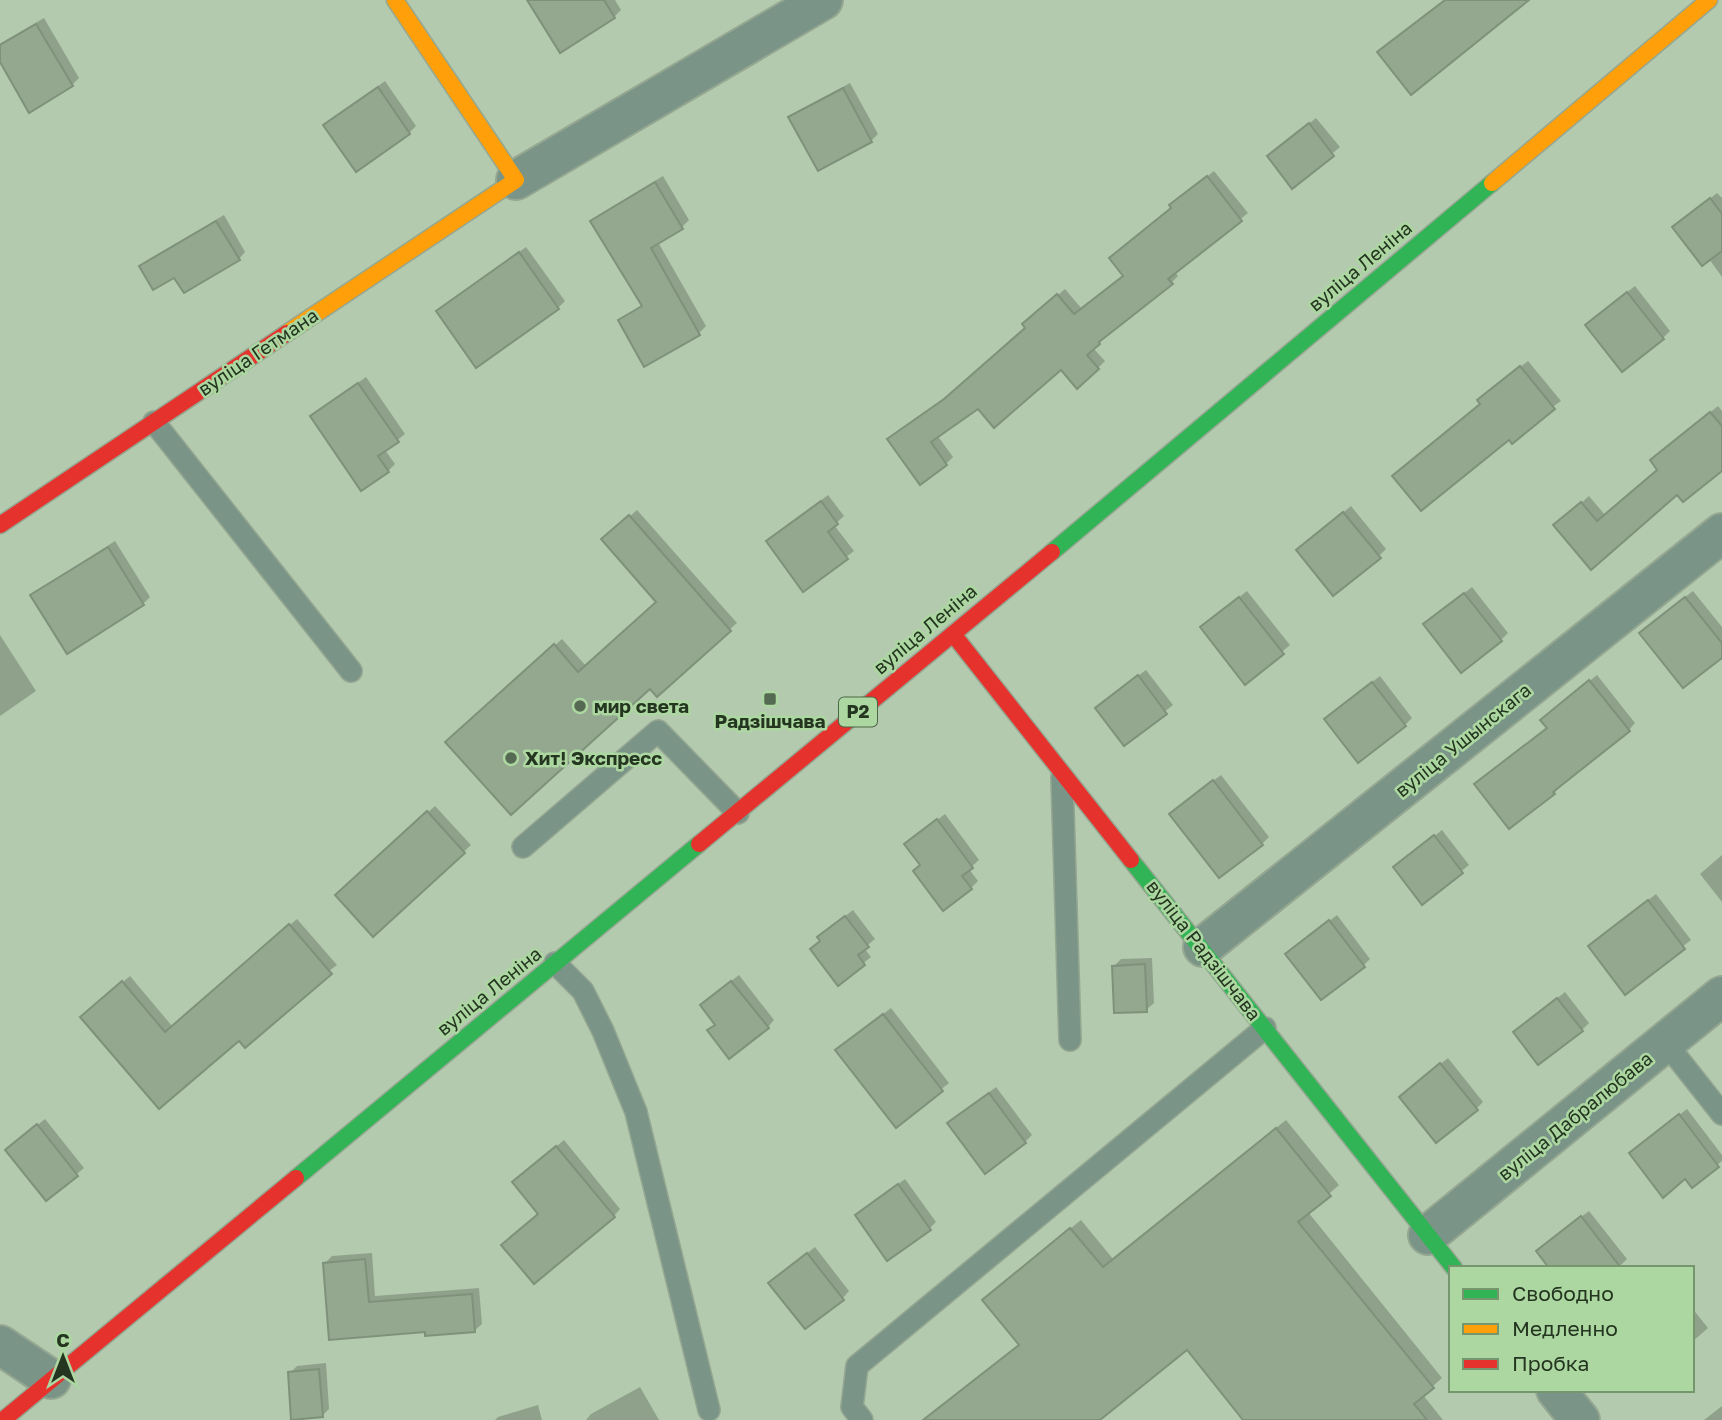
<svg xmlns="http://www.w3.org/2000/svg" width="1722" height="1420" viewBox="0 0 1722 1420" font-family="'Golos Text',sans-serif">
<rect width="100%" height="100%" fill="#b3caae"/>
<g fill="#0003">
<path d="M 529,0 L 615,0 L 621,10 L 614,17 Z"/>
<path d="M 44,18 L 79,78 L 72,85 L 0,59 L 1,43 Z"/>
<path d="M 385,81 L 416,126 L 409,133 L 325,125 Z"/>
<path d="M 850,83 L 878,134 L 871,141 L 791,118 L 798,111 Z"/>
<path d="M 1316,118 L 1340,147 L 1293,187 L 1276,150 Z"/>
<path d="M 1214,171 L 1248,213 L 1175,272 L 1178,276 L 1171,283 L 1105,335 L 1093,348 L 1105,361 L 1098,368 L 1061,368 L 978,407 L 937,435 L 953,457 L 946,464 L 890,439 L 953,392 L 1027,328 L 1031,318 L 1065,289 L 1082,309 L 1125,275 L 1178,199 Z"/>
<path d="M 663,176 L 689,220 L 682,227 L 658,242 L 706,326 L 699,333 L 620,321 L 643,304 L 593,221 L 600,214 Z"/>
<path d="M 1717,193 L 1722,198 L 1722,277 L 1682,221 Z"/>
<path d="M 224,215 L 245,252 L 239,259 L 175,275 L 141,266 L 148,260 Z"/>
<path d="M 526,247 L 565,301 L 558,308 L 438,311 Z"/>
<path d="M 1635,286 L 1670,331 L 1663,338 L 1594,318 Z"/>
<path d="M 1528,361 L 1561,401 L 1509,438 L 1482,404 L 1486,394 Z"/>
<path d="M 366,377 L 405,434 L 385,450 L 395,464 L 388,471 L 312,416 Z"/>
<path d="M 1718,406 L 1722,411 L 1722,469 L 1678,493 L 1592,567 L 1563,519 L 1589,496 L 1605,515 L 1659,469 L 1659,454 Z"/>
<path d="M 828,495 L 844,516 L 834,525 L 854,551 L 804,589 L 768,541 Z"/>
<path d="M 1351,506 L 1386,549 L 1379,556 L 1305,544 Z"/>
<path d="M 637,510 L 737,623 L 657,694 L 650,687 L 455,735 L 562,639 L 586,666 L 659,602 L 611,533 Z"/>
<path d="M 115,541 L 150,597 L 143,604 L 67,651 L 33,596 L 40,589 Z"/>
<path d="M 1472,587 L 1508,633 L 1501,640 L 1432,618 Z"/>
<path d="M 1247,591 L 1290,645 L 1246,682 L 1209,621 Z"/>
<path d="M 1693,591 L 1722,627 L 1722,655 L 1648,626 Z"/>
<path d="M 0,635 L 36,691 L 0,716 Z"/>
<path d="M 1146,670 L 1173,705 L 1124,744 L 1104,701 Z"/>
<path d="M 1597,675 L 1635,723 L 1629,730 L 1559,785 L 1561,786 L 1554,793 L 1476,784 L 1548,727 L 1550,713 Z"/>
<path d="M 1380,676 L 1412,718 L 1405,725 L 1334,712 Z"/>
<path d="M 1221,775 L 1269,837 L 1262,844 L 1178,807 Z"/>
<path d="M 435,806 L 471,845 L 374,934 L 344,888 Z"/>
<path d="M 945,814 L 979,860 L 969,869 L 978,881 L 971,888 L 922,865 L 906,844 Z"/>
<path d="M 1442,830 L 1469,865 L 1422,903 L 1402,861 Z"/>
<path d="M 1722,855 L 1722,902 L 1700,874 Z"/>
<path d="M 1656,894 L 1691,940 L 1625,992 L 1597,940 Z"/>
<path d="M 853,910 L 875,939 L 864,948 L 871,957 L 838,983 L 822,940 L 826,931 Z"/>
<path d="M 1337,915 L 1370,959 L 1363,966 L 1287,954 Z"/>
<path d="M 297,919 L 337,965 L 239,1039 L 159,1107 L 90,1010 L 130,976 L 172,1026 Z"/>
<path d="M 1152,958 L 1154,1003 L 1146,1010 L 1114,966 L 1121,959 Z"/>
<path d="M 739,975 L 774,1020 L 768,1027 L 710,1030 L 716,1024 L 709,998 Z"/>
<path d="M 1565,992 L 1589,1023 L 1582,1030 L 1522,1026 Z"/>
<path d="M 891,1008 L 949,1083 L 896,1125 L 845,1043 Z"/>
<path d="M 1448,1058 L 1483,1102 L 1476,1109 L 1408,1090 Z"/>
<path d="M 996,1087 L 1032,1135 L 1025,1142 L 949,1123 Z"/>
<path d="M 1687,1109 L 1722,1155 L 1722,1161 L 1692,1185 L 1686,1177 L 1638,1147 Z"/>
<path d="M 45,1119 L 84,1168 L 47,1199 L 15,1143 Z"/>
<path d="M 1286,1120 L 1339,1185 L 1308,1212 L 1442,1378 L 1423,1395 L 1443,1420 L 1246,1420 L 1187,1347 L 1097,1420 L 923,1420 L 1020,1344 L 994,1290 L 1081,1220 L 1113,1259 Z"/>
<path d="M 564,1140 L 620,1209 L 614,1216 L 540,1214 L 521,1176 Z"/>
<path d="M 905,1179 L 936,1222 L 929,1229 L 857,1215 Z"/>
<path d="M 1589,1211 L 1627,1259 L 1618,1268 L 1545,1244 Z"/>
<path d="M 815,1247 L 849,1291 L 843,1298 L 778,1276 Z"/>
<path d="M 372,1253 L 375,1296 L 479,1288 L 482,1324 L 474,1331 L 427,1330 L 331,1338 L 325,1263 L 332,1256 Z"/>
<path d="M 1692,1308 L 1708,1328 L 1692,1342 Z"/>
<path d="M 326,1363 L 329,1409 L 322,1416 L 290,1373 L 297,1366 Z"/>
<path d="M 640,1387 L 659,1420 L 586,1420 L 591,1414 Z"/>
<path d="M 538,1405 L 542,1420 L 495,1420 L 498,1417 Z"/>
<path d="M 1722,1406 L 1722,1420 L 1704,1420 Z"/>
</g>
<g fill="#93a88e" stroke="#7f917b" stroke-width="2">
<path d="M 527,0 L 604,0 L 615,18 L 560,53 Z"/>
<path d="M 1445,0 L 1529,0 L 1411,95 L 1377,52 Z"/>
<path d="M 36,24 L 73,86 L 29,113 L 0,62 L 0,45 Z"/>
<path d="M 378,87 L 410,134 L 356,172 L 323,125 Z"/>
<path d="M 843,88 L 872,142 L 818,171 L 788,117 Z"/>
<path d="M 1309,123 L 1334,156 L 1292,189 L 1267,156 Z"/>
<path d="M 1207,176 L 1242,221 L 1168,279 L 1173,284 L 1099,342 L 1100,344 L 1087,355 L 1099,369 L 1077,389 L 1061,370 L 994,428 L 978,409 L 931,442 L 947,465 L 920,485 L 887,439 L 944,399 L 1025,328 L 1022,324 L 1057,294 L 1074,314 L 1123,276 L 1109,258 L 1171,208 L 1169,205 Z"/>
<path d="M 655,182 L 683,229 L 651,248 L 700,335 L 644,367 L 618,320 L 642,306 L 590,221 Z"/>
<path d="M 1710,198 L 1722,214 L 1722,251 L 1702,266 L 1672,227 Z"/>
<path d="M 216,221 L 240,260 L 184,293 L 174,278 L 153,290 L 139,266 Z"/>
<path d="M 519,252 L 559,309 L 476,368 L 436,311 Z"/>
<path d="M 1627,292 L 1664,339 L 1622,372 L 1585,325 Z"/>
<path d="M 1520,366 L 1555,409 L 1512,444 L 1509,440 L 1421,511 L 1392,476 L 1480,404 L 1477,400 Z"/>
<path d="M 358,383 L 399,442 L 378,456 L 389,472 L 361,491 L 310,416 Z"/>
<path d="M 1710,412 L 1722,426 L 1722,471 L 1683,502 L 1677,495 L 1591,570 L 1553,525 L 1581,502 L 1597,521 L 1657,470 L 1650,460 Z"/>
<path d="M 821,501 L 838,524 L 828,532 L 848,559 L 803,592 L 766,541 Z"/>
<path d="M 1343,512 L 1381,558 L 1333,596 L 1296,550 Z"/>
<path d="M 629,515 L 731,631 L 657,697 L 650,689 L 511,815 L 445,742 L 554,644 L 578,672 L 656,602 L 601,539 Z"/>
<path d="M 108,547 L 144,605 L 67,654 L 30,595 Z"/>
<path d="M 1464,593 L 1502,641 L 1461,673 L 1423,624 Z"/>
<path d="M 1239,597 L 1284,654 L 1245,685 L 1200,627 Z"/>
<path d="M 1685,597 L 1722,643 L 1722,658 L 1683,688 L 1639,633 Z"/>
<path d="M 1138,675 L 1167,714 L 1124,746 L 1095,708 Z"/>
<path d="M 1589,680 L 1630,731 L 1553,792 L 1555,794 L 1509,829 L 1474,784 L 1547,728 L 1540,720 Z"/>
<path d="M 1372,682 L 1406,726 L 1358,763 L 1324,719 Z"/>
<path d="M 1213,780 L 1263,845 L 1219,878 L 1169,814 Z"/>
<path d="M 427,811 L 465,853 L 373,937 L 335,895 Z"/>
<path d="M 937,819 L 973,868 L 962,876 L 972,889 L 943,911 L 913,871 L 920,865 L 904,844 Z"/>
<path d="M 1434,835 L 1463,873 L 1422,905 L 1393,867 Z"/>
<path d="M 1648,900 L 1685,949 L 1625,995 L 1588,946 Z"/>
<path d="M 845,916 L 869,947 L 858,955 L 865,965 L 838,986 L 810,949 L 820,941 L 817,937 Z"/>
<path d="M 1329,920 L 1365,967 L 1321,1000 L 1285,954 Z"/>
<path d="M 289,924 L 332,974 L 245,1048 L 239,1041 L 159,1109 L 80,1017 L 122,981 L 165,1032 Z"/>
<path d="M 1145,964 L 1147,1012 L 1114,1013 L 1112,966 Z"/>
<path d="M 731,981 L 769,1028 L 729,1059 L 707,1030 L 715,1025 L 700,1005 Z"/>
<path d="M 1557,998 L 1583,1031 L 1538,1065 L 1513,1032 Z"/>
<path d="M 883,1014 L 943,1091 L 896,1128 L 835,1050 Z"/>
<path d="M 1440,1063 L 1478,1110 L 1436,1143 L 1399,1097 Z"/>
<path d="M 989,1093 L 1026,1143 L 985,1174 L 947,1123 Z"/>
<path d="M 1679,1114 L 1719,1167 L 1692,1188 L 1685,1179 L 1663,1198 L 1629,1153 Z"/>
<path d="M 37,1124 L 78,1176 L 46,1201 L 5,1150 Z"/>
<path d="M 1276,1128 L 1331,1196 L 1298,1222 L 1434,1388 L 1414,1404 L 1427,1420 L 1243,1420 L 1187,1350 L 1100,1420 L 923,1420 L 1019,1345 L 982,1300 L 1070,1228 L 1103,1267 Z"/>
<path d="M 556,1146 L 615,1217 L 534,1284 L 501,1245 L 538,1214 L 512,1182 Z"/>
<path d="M 898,1184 L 931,1230 L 887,1261 L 855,1215 Z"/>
<path d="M 1581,1216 L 1621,1268 L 1549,1268 L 1536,1251 Z"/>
<path d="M 807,1253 L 844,1300 L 805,1329 L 768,1283 Z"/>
<path d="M 365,1259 L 369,1302 L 472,1294 L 475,1332 L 425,1336 L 425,1332 L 329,1340 L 323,1263 Z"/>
<path d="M 319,1369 L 323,1417 L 291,1420 L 288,1372 Z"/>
</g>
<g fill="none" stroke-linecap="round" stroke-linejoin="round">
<defs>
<g id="lane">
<path d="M 154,422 L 351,671"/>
<path d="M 1062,777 L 1070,1040"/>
<path d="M 523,847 L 658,731 L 738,813"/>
<path d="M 555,963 L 583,991 L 603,1031 L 636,1112 L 709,1410"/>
<path d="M 1665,1042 L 1722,1114"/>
<path d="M 862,1420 L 852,1407 L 857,1366 L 1265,1028"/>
</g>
<g id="street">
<path d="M 516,180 L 823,0"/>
<path d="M 1203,947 L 1722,533"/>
<path d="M 1428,1235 L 1722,996"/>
<path d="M 0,1345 L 51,1379"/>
<path d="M 1556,1390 L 1580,1420"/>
</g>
<g id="fast">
<path d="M 1052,552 L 1492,183"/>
<path d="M 1131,860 L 1454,1268"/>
<path d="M 296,1178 L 699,844"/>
</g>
<g id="slow">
<path d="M 1492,183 L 1709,0"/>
<path d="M 287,333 L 516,180 L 395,0"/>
</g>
<g id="jam">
<path d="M 0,525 L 287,333"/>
<path d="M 953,634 L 1131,860"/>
<path d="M 699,844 L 1052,552"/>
<path d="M 3,1420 L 296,1178"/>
</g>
</defs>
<use href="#lane" stroke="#95a791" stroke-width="24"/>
<use href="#street" stroke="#95a791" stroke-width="42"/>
<use href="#fast" stroke="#95a791" stroke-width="19"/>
<use href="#slow" stroke="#95a791" stroke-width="19"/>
<use href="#jam" stroke="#95a791" stroke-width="19"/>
<use href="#lane" stroke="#7a9488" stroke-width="21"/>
<use href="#street" stroke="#7a9488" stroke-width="38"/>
<use href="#fast" stroke="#30b455" stroke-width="16"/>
<use href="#slow" stroke="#ff9f0a" stroke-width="16"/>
<use href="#jam" stroke="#e5322d" stroke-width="16"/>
</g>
<g fill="#566952" stroke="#acd7a1" stroke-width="2.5">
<rect x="763" y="692" width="14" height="14" rx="3.5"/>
<circle cx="580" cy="706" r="7"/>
<circle cx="511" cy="758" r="7"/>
</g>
<g text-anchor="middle" stroke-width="5" stroke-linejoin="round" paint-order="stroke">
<rect fill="#acd7a1" stroke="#4d6647" stroke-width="2" x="839" y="697.5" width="38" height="29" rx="5"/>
<g font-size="18" font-weight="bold" fill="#243520">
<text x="858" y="718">Р2</text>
</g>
<g font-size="19" fill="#243520" stroke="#acd7a1">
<text transform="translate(1360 266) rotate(-40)" y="7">вуліца Леніна</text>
<text transform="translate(258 352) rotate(-34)" y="7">вуліца Гетмана</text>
<text transform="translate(925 629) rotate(-40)" y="7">вуліца Леніна</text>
<text transform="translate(1463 740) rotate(-39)" y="7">вуліца Ушынскага</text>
<text transform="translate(1204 950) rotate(52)" y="7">вуліца Радзішчава</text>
<text transform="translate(489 991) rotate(-39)" y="7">вуліца Леніна</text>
<text transform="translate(1575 1116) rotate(-39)" y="7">вуліца Дабралюбава</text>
</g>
<g font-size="19" font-weight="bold" fill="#243520" stroke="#acd7a1" text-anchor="start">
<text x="594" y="713">мир света</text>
<text x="770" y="728" text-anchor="middle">Радзішчава</text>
<text x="525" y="765">Хит! Экспресс</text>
</g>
</g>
<rect x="1449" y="1266" width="245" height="126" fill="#acd7a1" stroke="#76966d" stroke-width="2"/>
<rect x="1463" y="1289" width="35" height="10" fill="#30b455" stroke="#76966d" stroke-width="2"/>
<text x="1512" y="1301" font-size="21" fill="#243520">Свободно</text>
<rect x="1463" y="1324" width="35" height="10" fill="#ff9f0a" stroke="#76966d" stroke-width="2"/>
<text x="1512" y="1336" font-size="21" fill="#243520">Медленно</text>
<rect x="1463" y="1359" width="35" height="10" fill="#e5322d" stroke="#76966d" stroke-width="2"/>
<text x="1512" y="1371" font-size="21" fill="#243520">Пробка</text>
<g transform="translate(63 1357)" stroke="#acd7a1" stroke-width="5" paint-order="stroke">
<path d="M0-5L12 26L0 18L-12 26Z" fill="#243520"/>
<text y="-10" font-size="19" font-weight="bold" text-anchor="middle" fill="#243520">С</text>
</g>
</svg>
